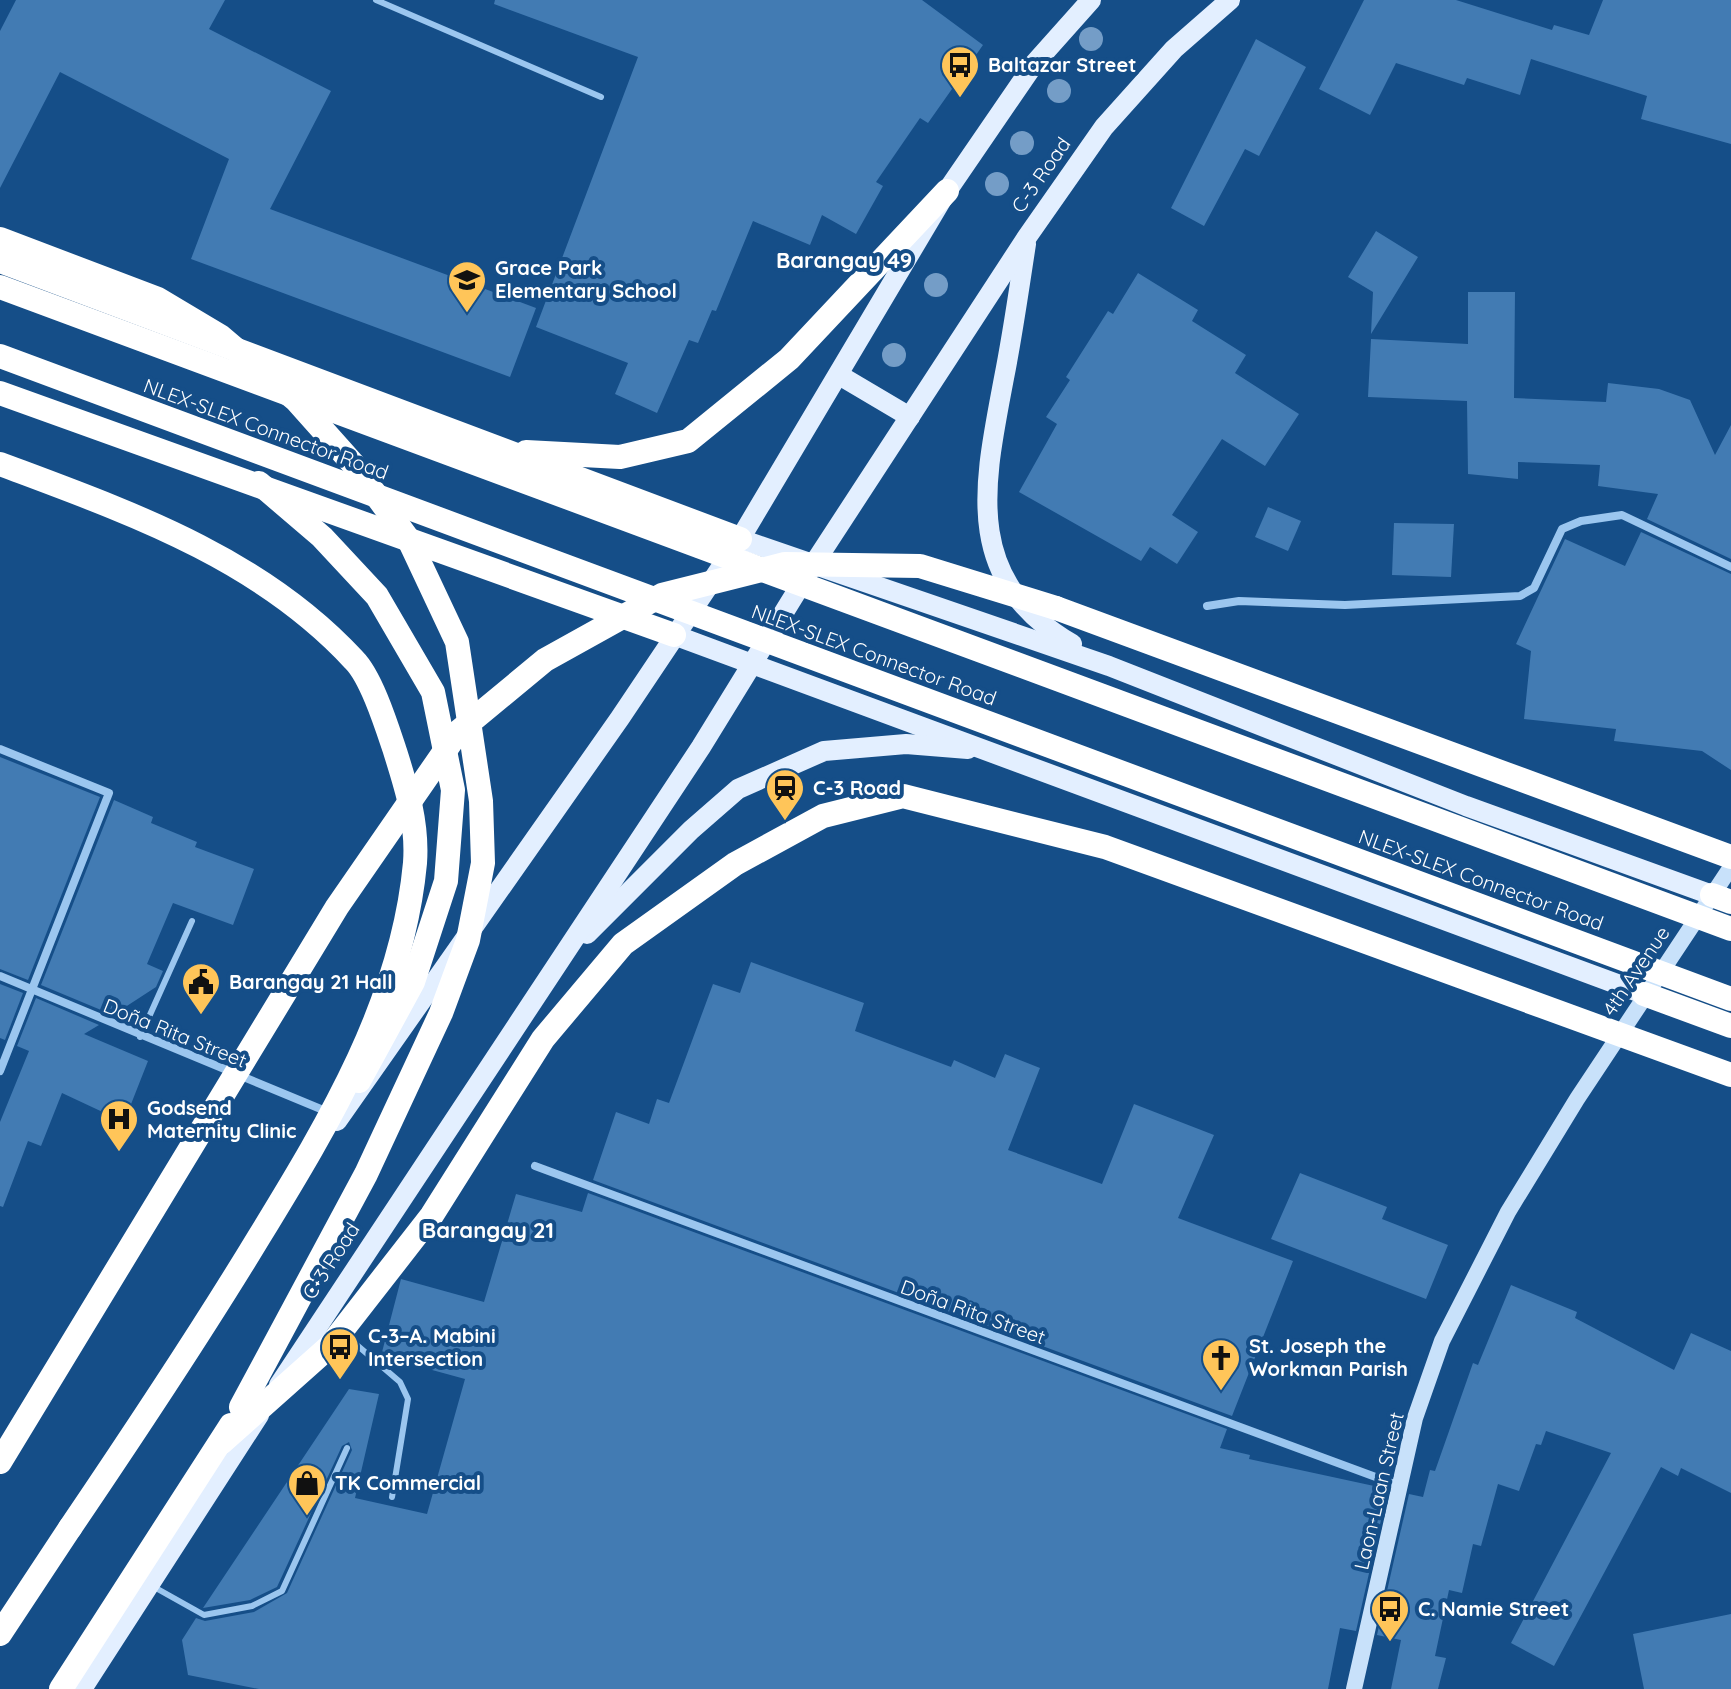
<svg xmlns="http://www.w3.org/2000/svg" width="1731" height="1689" viewBox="0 0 1731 1689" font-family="Quicksand,sans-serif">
<rect width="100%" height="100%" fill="#154e88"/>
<g fill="#427bb3">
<path d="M 16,0 L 225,0 L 209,29 L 331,91 L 270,209 L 536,308 L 510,377 L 191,259 L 229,159 L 60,72 L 0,188 L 0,31 Z"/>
<path d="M 495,0 L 922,0 L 983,45 L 928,123 L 920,118 L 876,182 L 883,186 L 856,234 L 822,215 L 810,245 L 753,221 L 716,311 L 712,310 L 698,343 L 689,340 L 657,413 L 615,394 L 628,363 L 536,327 L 638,57 L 494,4 Z"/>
<path d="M 1364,0 L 1456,0 L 1552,30 L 1554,25 L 1589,35 L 1603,0 L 1731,0 L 1731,144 L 1641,119 L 1647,96 L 1531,59 L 1520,95 L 1467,78 L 1464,85 L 1396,63 L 1370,115 L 1319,89 Z"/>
<path d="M 1256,39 L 1306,67 L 1259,156 L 1245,149 L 1204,226 L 1171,208 Z"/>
<path d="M 1376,231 L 1418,257 L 1371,334 L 1373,292 L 1348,277 Z"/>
<path d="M 1138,273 L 1198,310 L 1192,321 L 1246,355 L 1235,373 L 1299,414 L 1265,466 L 1222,439 L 1172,515 L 1198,532 L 1177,564 L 1150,547 L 1141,561 L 1019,492 L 1057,424 L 1046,417 L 1070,380 L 1066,377 L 1108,311 L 1113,314 Z"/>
<path d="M 1468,292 L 1515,292 L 1514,398 L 1606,402 L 1608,383 L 1659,389 L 1690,400 L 1715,455 L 1731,425 L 1731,559 L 1647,519 L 1658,494 L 1598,486 L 1600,465 L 1518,462 L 1518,479 L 1468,474 L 1467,401 L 1368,397 L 1371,339 L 1468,344 Z"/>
<path d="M 1268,507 L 1301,521 L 1288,551 L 1255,537 Z"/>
<path d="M 1394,523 L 1454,524 L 1451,577 L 1392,575 Z"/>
<path d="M 1641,532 L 1731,574 L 1731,770 L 1702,751 L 1614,741 L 1616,729 L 1524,719 L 1531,651 L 1516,644 L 1565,539 L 1625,566 Z"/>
<path d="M 0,757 L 100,797 L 28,980 L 0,969 Z"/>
<path d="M 114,800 L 153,817 L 151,823 L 197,842 L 195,847 L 254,869 L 233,925 L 173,903 L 147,964 L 163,971 L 156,987 L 113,1015 L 41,985 Z"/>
<path d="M 751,962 L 864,1003 L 855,1031 L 951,1067 L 954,1060 L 995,1078 L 1005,1054 L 1040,1068 L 1008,1150 L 1102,1184 L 1134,1104 L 1214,1135 L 1178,1218 L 1293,1261 L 1232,1416 L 593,1180 L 616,1112 L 649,1124 L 657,1099 L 669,1103 L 713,984 L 740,993 Z"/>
<path d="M 0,984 L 23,993 L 5,1040 L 0,1038 Z"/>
<path d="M 36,998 L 99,1025 L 84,1034 L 148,1061 L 124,1122 L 62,1093 L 41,1146 L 28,1141 L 3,1207 L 0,1206 L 0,1122 L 29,1051 L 17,1046 Z"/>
<path d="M 1300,1173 L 1387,1207 L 1382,1219 L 1448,1245 L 1426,1299 L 1271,1239 Z"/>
<path d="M 588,1193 L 1227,1429 L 1220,1448 L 1250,1455 L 1249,1459 L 1388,1489 L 1356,1631 L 1340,1628 L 1328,1689 L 259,1689 L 188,1675 L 182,1640 L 196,1618 L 205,1621 L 254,1612 L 287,1593 L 352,1450 L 349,1442 L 342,1446 L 277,1587 L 250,1600 L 203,1608 L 349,1389 L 379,1394 L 355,1498 L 427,1514 L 465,1379 L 381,1356 L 401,1279 L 484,1302 L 516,1194 L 582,1212 Z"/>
<path d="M 1511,1285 L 1577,1312 L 1575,1318 L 1674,1370 L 1691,1333 L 1731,1351 L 1731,1493 L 1681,1468 L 1678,1476 L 1661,1467 L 1554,1666 L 1511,1643 L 1611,1453 L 1546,1431 L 1541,1445 L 1536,1444 L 1519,1491 L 1498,1484 L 1481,1546 L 1473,1544 L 1462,1593 L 1449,1590 L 1435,1656 L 1446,1658 L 1438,1689 L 1391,1689 L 1401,1640 L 1377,1635 L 1409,1494 L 1423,1497 L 1430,1470 L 1435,1471 L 1473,1363 L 1478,1365 Z"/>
<path d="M 1731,1614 L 1731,1689 L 1644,1689 L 1633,1634 Z"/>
</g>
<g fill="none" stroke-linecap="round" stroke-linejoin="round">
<g stroke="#9bc6ef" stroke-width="6">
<path d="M 376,0 L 601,97"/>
<path d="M 140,1037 L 192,921"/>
<path d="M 344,1334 L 400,1382 L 408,1399 L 392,1497"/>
<path d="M 154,1587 L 204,1615 L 252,1606 L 282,1591 L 347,1448"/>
</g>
<g stroke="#9bc6ef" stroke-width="8">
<path d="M 1207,606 L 1239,601 L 1345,605 L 1520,596 L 1534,588 L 1562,529 L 1581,521 L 1622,515 L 1731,567"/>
<path d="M 0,749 L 109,793 L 0,1071"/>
<path d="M 0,976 L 328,1112"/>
<path d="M 535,1166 L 1400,1486"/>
</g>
<path stroke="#c8e1fa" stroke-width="16" d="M 1354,1689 L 1415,1418 L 1442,1341 L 1508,1212 L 1577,1099 L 1731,867"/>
<g stroke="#e3efff" stroke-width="20">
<path d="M 1026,244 C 1019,289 1013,333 1004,378 C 984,484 961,579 1072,644"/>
<path d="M 839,375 L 910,417"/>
<path d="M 740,539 L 1109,666 L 1466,806 L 1712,895"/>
<path d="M 674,635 L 1644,994"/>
<path d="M 587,934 L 691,830 L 738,789 L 824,751 L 906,744 L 968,749"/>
<path d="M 337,1121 L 620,718 L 740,539 L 947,191 L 1034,64 L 1091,0"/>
<path d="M 279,1385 L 701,747 L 813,565 L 1027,237 L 1104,127 L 1174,49 L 1230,0"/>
<path d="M 82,1689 L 259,1415"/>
</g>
<g stroke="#fff" stroke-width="24">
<path d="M 0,261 L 740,539"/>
<path d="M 0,393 L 674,635"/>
<path d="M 526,452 L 620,457 L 688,441 L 789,359 L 947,191"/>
<path d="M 259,483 L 322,537 L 377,596 L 433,692 L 453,790 L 446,881 L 413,982 L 359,1081"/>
<path d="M 1056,608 L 1731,857"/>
<path d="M 1712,895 L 1731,902"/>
<path d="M 1644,994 L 1731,1026"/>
<path d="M 0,1634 L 70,1528"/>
<path d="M 61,1689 L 231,1425"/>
</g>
<g stroke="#fff" stroke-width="24">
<path d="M 0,239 L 158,299 L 220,336 L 296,400 L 354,465 L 409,540 L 457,642 L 481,801 L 483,863 L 468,940 L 441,1013 L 366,1174 L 241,1407"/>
<path d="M 0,287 L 1731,929"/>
<path d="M 0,356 L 1731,999"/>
<path d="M 0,464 C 128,512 259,557 354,660 C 371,677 386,724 394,748 C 406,786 418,822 415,863 C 402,1002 330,1121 259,1237 C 199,1336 135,1432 70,1528"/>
<path d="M 221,1443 L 330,1346 L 432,1215 L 543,1039 L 623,944 L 735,864 L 823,816 L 903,796 L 1105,847 L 1731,1075"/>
<path d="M 0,1462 L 337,907 L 458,732 L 545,660 L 662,595 L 785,564 L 920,566 L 1056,608"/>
</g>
</g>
<g fill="#749dc7">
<circle cx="1091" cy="39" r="12"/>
<circle cx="1059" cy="91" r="12"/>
<circle cx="1022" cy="143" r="12"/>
<circle cx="997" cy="184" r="12"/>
<circle cx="936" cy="285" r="12"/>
<circle cx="894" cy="355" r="12"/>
</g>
<defs>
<symbol id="bus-pin" viewBox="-11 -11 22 30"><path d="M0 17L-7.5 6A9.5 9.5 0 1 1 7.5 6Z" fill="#ffc559" stroke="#154e88"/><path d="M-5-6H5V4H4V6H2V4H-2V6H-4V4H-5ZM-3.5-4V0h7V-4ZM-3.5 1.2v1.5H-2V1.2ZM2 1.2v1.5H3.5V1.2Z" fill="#111"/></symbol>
<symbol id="school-pin" viewBox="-11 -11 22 30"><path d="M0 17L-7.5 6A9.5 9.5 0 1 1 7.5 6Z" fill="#ffc559" stroke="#154e88"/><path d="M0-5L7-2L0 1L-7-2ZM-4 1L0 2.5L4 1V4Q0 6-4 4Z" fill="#111"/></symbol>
<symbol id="station-pin" viewBox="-11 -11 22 30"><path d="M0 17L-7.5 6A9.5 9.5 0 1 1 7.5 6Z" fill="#ffc559" stroke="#154e88"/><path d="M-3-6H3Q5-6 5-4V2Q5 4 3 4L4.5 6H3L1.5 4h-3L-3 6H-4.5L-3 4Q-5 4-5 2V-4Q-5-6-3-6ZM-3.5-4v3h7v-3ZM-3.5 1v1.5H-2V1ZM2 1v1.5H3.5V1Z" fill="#111"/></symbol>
<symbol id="civic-pin" viewBox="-11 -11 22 30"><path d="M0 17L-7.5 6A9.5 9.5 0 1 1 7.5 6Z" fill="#ffc559" stroke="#154e88"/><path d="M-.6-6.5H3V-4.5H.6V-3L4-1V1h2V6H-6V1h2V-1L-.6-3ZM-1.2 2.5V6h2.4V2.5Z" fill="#111"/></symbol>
<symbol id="hospital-pin" viewBox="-11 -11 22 30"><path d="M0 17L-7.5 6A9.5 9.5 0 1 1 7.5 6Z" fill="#ffc559" stroke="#154e88"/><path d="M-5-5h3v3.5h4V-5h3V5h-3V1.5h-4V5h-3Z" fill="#111"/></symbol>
<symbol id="church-pin" viewBox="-11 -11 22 30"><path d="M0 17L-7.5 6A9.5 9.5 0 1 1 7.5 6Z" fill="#ffc559" stroke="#154e88"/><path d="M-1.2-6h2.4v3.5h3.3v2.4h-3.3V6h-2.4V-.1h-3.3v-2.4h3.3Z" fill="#111"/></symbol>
<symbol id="shop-pin" viewBox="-11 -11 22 30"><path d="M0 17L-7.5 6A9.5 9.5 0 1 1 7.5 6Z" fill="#ffc559" stroke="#154e88"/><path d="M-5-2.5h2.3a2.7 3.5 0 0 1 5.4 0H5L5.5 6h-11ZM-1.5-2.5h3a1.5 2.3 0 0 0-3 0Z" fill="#111"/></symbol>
</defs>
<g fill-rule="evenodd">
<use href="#bus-pin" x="938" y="43" width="44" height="60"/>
<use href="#school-pin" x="445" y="258" width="44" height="60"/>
<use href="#station-pin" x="763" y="766" width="44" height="60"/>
<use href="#civic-pin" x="179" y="960" width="44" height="60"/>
<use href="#hospital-pin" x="97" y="1097" width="44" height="60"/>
<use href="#bus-pin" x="318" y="1325" width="44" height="60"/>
<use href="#church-pin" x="1199" y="1336" width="44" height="60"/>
<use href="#shop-pin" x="285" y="1461" width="44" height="60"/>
<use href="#bus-pin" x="1368" y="1587" width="44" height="60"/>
</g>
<g text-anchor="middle" stroke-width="8" stroke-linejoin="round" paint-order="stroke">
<g font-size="20" font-weight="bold" fill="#fff" stroke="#154e88" text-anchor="start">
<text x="988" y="72">Baltazar Street</text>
<text x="495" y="275">Grace Park<tspan x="495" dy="23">Elementary School</tspan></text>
<text x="813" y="795">C-3 Road</text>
<text x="229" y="989">Barangay 21 Hall</text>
<text x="147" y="1115">Godsend<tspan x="147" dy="23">Maternity Clinic</tspan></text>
<text x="368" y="1343">C-3–A. Mabini<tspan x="368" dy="23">Intersection</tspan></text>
<text x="1249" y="1353">St. Joseph the<tspan x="1249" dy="23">Workman Parish</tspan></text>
<text x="335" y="1490">TK Commercial</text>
<text x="1418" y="1616">C. Namie Street</text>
</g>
<g font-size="20" fill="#fff" stroke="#154e88">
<text transform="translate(1041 175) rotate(-55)" y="7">C-3 Road</text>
<text transform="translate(266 429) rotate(20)" y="7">NLEX-SLEX Connector Road</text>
<text transform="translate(874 655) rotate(20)" y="7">NLEX-SLEX Connector Road</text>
<text transform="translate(1481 880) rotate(20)" y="7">NLEX-SLEX Connector Road</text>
<text transform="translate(1636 971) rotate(-56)" y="7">4th Avenue</text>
<text transform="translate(175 1033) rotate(22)" y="7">Doña Rita Street</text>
<text transform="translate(331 1261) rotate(-57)" y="7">C-3 Road</text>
<text transform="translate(973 1312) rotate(20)" y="7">Doña Rita Street</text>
<text transform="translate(1379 1491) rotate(-77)" y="7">Laon-Laan Street</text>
</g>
<g font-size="22" font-weight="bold" fill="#fff" stroke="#154e88">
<text x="844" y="268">Barangay 49</text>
<text x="488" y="1238">Barangay 21</text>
</g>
</g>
</svg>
